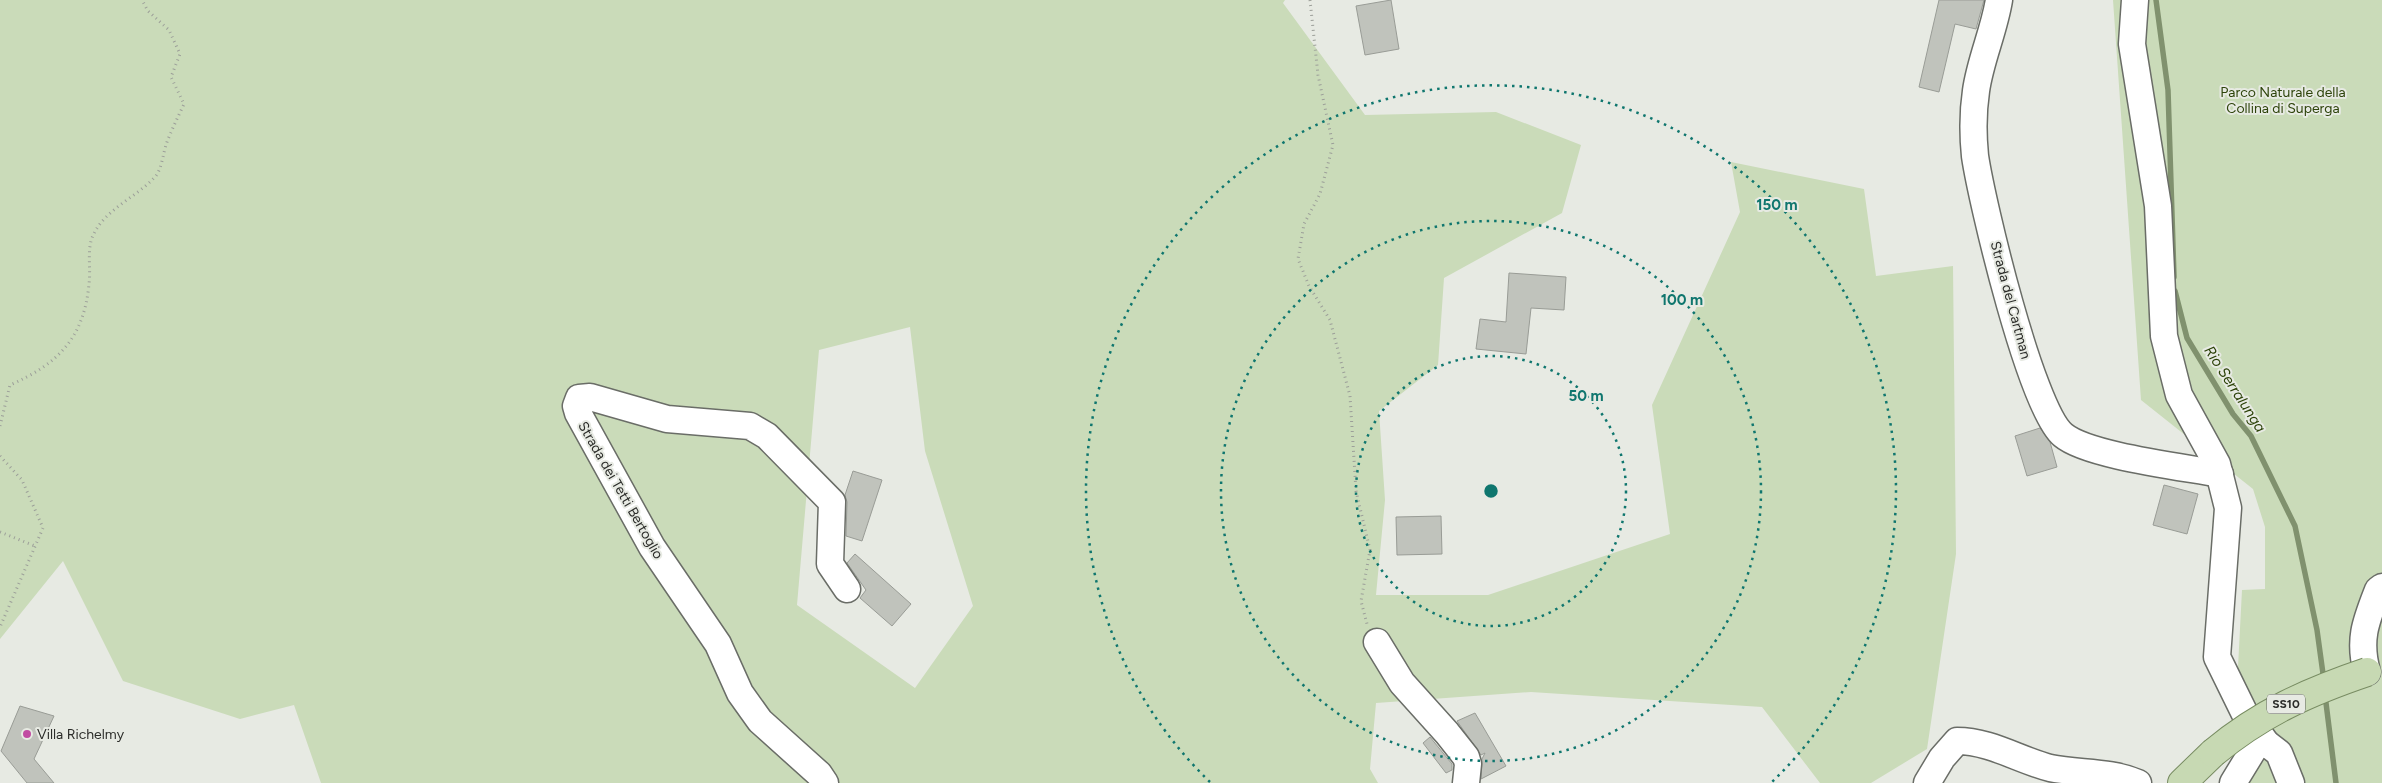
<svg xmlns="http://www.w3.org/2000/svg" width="2382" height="783" viewBox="0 0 2382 783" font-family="Figtree,sans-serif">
<rect width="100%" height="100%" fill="#e7eae3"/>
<g fill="#cadbb9" fill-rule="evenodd">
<path d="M 0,0 L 1285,0 L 1283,3 L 1365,115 L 1496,112 L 1581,145 L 1562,213 L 1444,278 L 1438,365 L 1379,411 L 1385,500 L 1376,595 L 1488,595 L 1670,534 L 1652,405 L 1740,212 L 1731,162 L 1864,189 L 1876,276 L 1953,266 L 1956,554 L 1927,749 L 1871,783 L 1820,783 L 1762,707 L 1531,692 L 1376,703 L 1370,769 L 1378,783 L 321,783 L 294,705 L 240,719 L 123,681 L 63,561 L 0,639 ZM 910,327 L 925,451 L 973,606 L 915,688 L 797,605 L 819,350 Z"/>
<path d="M 2113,0 L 2382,0 L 2382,783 L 2232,783 L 2242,590 L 2265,589 L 2265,527 L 2253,489 L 2141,400 Z"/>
</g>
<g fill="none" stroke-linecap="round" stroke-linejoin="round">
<g stroke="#80916e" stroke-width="5.5">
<path d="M 2156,0 L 2168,90 L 2174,277"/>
<path d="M 2175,291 L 2187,338 L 2233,414 L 2251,436 L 2295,526 L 2317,630 L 2324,681"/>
<path d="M 2325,695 L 2336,783"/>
</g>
</g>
<g fill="#c0c3bc" stroke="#999c96">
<path d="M 1391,0 L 1399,49 L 1365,55 L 1356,6 Z"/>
<path d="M 1939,0 L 1984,0 L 1976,29 L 1955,24 L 1939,92 L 1919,87 Z"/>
<path d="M 1509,273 L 1566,277 L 1564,310 L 1531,308 L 1526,354 L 1476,349 L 1480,319 L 1506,322 Z"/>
<path d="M 2040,428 L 2050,442 L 2057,467 L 2027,476 L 2015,436 Z"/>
<path d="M 853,471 L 882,480 L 862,541 L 846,536 L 847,502 L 845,495 Z"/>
<path d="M 2164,485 L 2198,494 L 2187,534 L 2153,525 Z"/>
<path d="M 1441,516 L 1442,554 L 1397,555 L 1396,517 Z"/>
<path d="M 855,554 L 911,604 L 892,626 L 860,598 L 866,590 L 847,563 Z"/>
<path d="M 20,706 L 54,716 L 34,759 L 54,783 L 27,783 L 1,751 Z"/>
<path d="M 1475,713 L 1506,766 L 1481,779 L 1482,759 L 1485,753 L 1481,755 L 1457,721 Z"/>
<path d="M 1430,737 L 1452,764 L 1452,770 L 1446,773 L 1423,743 Z"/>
</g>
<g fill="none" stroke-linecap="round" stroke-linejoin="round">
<defs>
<g id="minor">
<path d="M 1999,0 C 1994,31 1980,61 1976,91 C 1973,111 1973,136 1975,156 C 1982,203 2031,409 2063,435 C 2088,456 2184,467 2220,474"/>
<path d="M 2135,0 L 2132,44 L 2158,206 L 2164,336 L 2179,395 L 2217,464 L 2228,508 L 2217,657 L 2244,712 L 2266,743 L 2279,753 L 2291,783"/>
<path d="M 1377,642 L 1402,683 L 1447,733 L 1466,757 L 1468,764 L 1466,783"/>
<path d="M 2367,672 C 2358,639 2366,621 2378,590 L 2382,587"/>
<path d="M 825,783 L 819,774 L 760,721 L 740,693 L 718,644 L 652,547 L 578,413 L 576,406 L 579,398 L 590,397 L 667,419 L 750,426 L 767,436 L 832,502 L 830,564 L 847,589"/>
<path d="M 1927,783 L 1942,758 L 1957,741 C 1990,741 2019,760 2050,768 C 2080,774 2110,771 2138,783"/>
<path d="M 2233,783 L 2255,747 L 2266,743"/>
</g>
<path id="major" d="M 2182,783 L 2213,753"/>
</defs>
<use href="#minor" stroke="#6a6d67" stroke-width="29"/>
<use href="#major" stroke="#788c62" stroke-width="30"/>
<g stroke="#9c9f99" stroke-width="3" stroke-dasharray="1 4" stroke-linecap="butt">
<path d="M 1310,0 L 1318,75 L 1333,145 L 1320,194 L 1304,224 L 1298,259 L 1309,286 L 1330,320 L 1350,396 L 1356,491 L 1370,550 L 1361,601 L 1367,624"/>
<path d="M 0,426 L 10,385 C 58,364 84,338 89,284 C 91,270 87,251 92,238 C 102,211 135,198 154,178 C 162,171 163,152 167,142 C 172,129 178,117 184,104 L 171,77 L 180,54 L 169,30 L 148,11 L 142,0"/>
<path d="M 0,456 L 22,480 L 43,528 L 0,627"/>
<path d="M 0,532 L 35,546"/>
</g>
<use href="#minor" stroke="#fff" stroke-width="26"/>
<use href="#major" stroke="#c7d9b3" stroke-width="28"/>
<defs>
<path id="major-bridge" d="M 2213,753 C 2261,713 2308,692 2367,672"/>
</defs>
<use href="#major-bridge" stroke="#788c62" stroke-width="30" stroke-linecap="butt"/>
<use href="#major-bridge" stroke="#c7d9b3" stroke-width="28"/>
</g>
<g fill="none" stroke="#0f766e" stroke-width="2.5" stroke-dasharray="2.5 5">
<circle cx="1491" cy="491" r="135"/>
<circle cx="1491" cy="491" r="270"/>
<path d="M1210 782A405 405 0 1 1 1772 782"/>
</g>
<circle fill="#c14ba2" stroke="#e7eae3" stroke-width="2" cx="27" cy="734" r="5"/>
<g text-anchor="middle" stroke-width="4" stroke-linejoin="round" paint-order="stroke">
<rect fill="#e7eae3" stroke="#636561" stroke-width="1" x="2267" y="694.5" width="38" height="19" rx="4"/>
<g font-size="12" font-weight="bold" fill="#2b2c29">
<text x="2286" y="708">SS10</text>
</g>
<g font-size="14" fill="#2e440b" stroke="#e7eae3">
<text x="2283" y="97">Parco Naturale della<tspan x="2283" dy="16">Collina di Superga</tspan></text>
</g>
<g font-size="14" fill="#2b2c29" stroke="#e7eae3">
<text transform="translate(2011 300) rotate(75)" y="5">Strada del Cartman</text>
<text transform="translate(621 490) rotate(60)" y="5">Strada dei Tetti Bertoglio</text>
</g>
<g font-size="14" fill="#2b2c29" stroke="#e7eae3" text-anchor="start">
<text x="37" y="739">Villa Richelmy</text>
</g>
<g font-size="15" font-style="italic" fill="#2b4107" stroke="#e7eae3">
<text transform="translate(2235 389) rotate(57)" y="5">Rio Serralunga</text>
</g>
</g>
<circle cx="1491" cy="491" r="8" fill="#0f766e" stroke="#e7eae3" stroke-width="2.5"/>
<g font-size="15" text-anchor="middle" font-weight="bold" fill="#0f766e" stroke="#e7eae3" stroke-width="4" stroke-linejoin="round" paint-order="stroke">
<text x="1777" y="210">150 m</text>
<text x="1682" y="305">100 m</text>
<text x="1586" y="401">50 m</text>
</g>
</svg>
